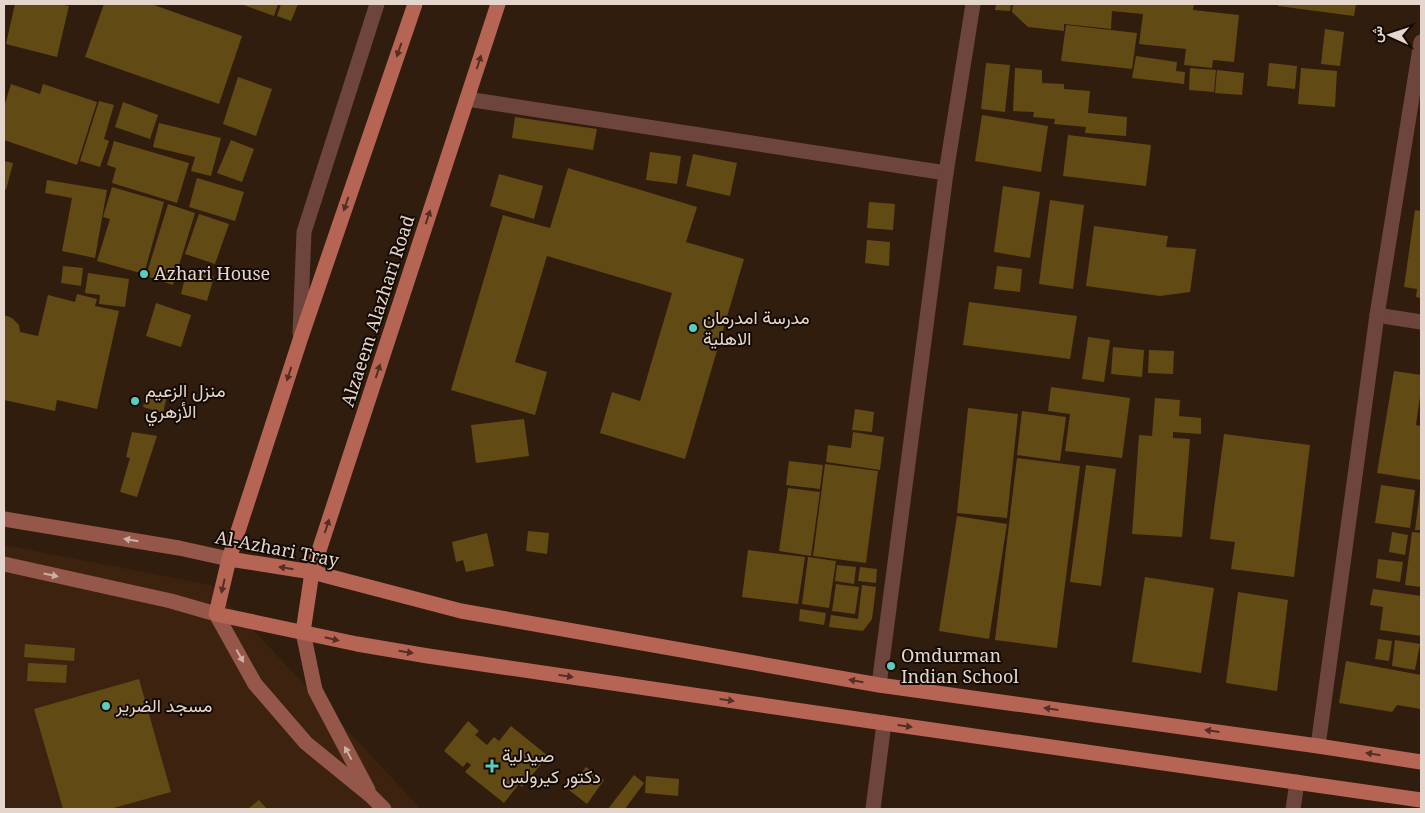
<svg xmlns="http://www.w3.org/2000/svg" width="1425" height="813" viewBox="0 0 1425 813" font-family="'Noto Serif',Vazirmatn,serif">
<rect width="100%" height="100%" fill="#311d0e"/>
<path fill="#3d230f" d="M 4,545 L 211,585 L 421,809 L 4,809 Z"/>
<g fill="#624a14">
<path d="M 15,4 L 59,4 L 69,6 L 57,57 L 6,44 Z"/>
<path d="M 104,4 L 151,4 L 242,36 L 219,104 L 85,57 Z"/>
<path d="M 241,4 L 278,4 L 274,16 Z"/>
<path d="M 281,4 L 298,4 L 291,21 L 277,16 Z"/>
<path d="M 996,4 L 1011,4 L 1010,11 L 995,10 Z"/>
<path d="M 1013,4 L 1194,4 L 1193,10 L 1239,15 L 1234,62 L 1213,60 L 1212,68 L 1184,65 L 1186,49 L 1139,44 L 1143,14 L 1112,11 L 1111,29 L 1064,24 L 1064,31 L 1028,27 L 1012,12 Z"/>
<path d="M 1278,4 L 1356,4 L 1354,16 L 1278,6 Z"/>
<path d="M 1066,25 L 1137,33 L 1132,69 L 1061,61 Z"/>
<path d="M 1325,29 L 1344,32 L 1340,66 L 1321,64 Z"/>
<path d="M 1136,56 L 1177,62 L 1176,71 L 1185,72 L 1184,84 L 1132,78 Z"/>
<path d="M 986,63 L 1010,65 L 1005,112 L 981,109 Z"/>
<path d="M 1269,63 L 1297,66 L 1295,89 L 1267,86 Z"/>
<path d="M 1015,68 L 1042,70 L 1042,83 L 1064,84 L 1064,89 L 1090,91 L 1088,113 L 1127,117 L 1126,136 L 1085,133 L 1086,127 L 1054,124 L 1055,119 L 1033,117 L 1034,112 L 1013,111 Z"/>
<path d="M 1190,68 L 1216,70 L 1214,92 L 1189,90 Z"/>
<path d="M 1301,68 L 1337,71 L 1335,107 L 1298,104 Z"/>
<path d="M 1217,70 L 1244,73 L 1242,95 L 1215,93 Z"/>
<path d="M 238,77 L 272,89 L 256,136 L 223,124 Z"/>
<path d="M 11,84 L 40,94 L 43,84 L 97,102 L 77,165 L 4,140 L 4,107 Z"/>
<path d="M 99,101 L 114,105 L 104,139 L 109,141 L 100,167 L 80,161 Z"/>
<path d="M 123,102 L 158,115 L 150,139 L 115,127 Z"/>
<path d="M 982,115 L 1048,126 L 1041,172 L 975,161 Z"/>
<path d="M 515,117 L 597,129 L 593,150 L 512,138 Z"/>
<path d="M 159,123 L 221,138 L 211,176 L 191,171 L 195,157 L 153,147 Z"/>
<path d="M 1068,135 L 1151,145 L 1146,186 L 1063,176 Z"/>
<path d="M 231,140 L 254,149 L 242,182 L 217,173 Z"/>
<path d="M 114,141 L 189,163 L 177,203 L 112,183 L 116,168 L 107,165 Z"/>
<path d="M 650,152 L 681,156 L 677,184 L 646,180 Z"/>
<path d="M 693,154 L 737,163 L 730,196 L 686,186 Z"/>
<path d="M 4,161 L 13,163 L 6,190 L 4,189 Z"/>
<path d="M 568,168 L 697,207 L 686,242 L 744,259 L 685,459 L 600,433 L 612,392 L 640,401 L 672,293 L 547,256 L 515,362 L 547,372 L 535,415 L 451,390 L 503,215 L 550,228 Z"/>
<path d="M 499,174 L 543,186 L 534,219 L 490,206 Z"/>
<path d="M 197,178 L 244,192 L 235,221 L 189,207 Z"/>
<path d="M 47,180 L 107,190 L 95,258 L 62,251 L 72,198 L 45,193 Z"/>
<path d="M 1003,186 L 1040,192 L 1030,258 L 994,252 Z"/>
<path d="M 112,187 L 164,202 L 144,274 L 97,261 L 110,219 L 103,217 Z"/>
<path d="M 1050,200 L 1084,205 L 1073,289 L 1039,284 Z"/>
<path d="M 869,202 L 895,204 L 893,230 L 867,228 Z"/>
<path d="M 168,204 L 195,213 L 173,285 L 146,276 Z"/>
<path d="M 1415,210 L 1421,211 L 1421,298 L 1416,297 L 1417,289 L 1404,287 Z"/>
<path d="M 199,214 L 229,224 L 215,264 L 185,254 Z"/>
<path d="M 1094,226 L 1168,236 L 1166,247 L 1196,249 L 1190,292 L 1160,296 L 1086,286 Z"/>
<path d="M 867,240 L 890,242 L 889,266 L 865,263 Z"/>
<path d="M 63,266 L 83,268 L 81,286 L 61,283 Z"/>
<path d="M 997,266 L 1022,269 L 1020,292 L 994,289 Z"/>
<path d="M 187,270 L 214,277 L 207,301 L 181,294 Z"/>
<path d="M 88,273 L 129,279 L 125,307 L 99,304 L 100,295 L 85,293 Z"/>
<path d="M 77,294 L 97,299 L 95,306 L 119,311 L 97,409 L 57,400 L 55,411 L 4,400 L 4,315 L 12,318 L 19,325 L 20,332 L 38,336 L 48,295 L 75,302 Z"/>
<path d="M 969,302 L 1077,316 L 1070,359 L 963,345 Z"/>
<path d="M 156,303 L 191,315 L 181,347 L 146,336 Z"/>
<path d="M 1088,337 L 1110,340 L 1104,382 L 1082,379 Z"/>
<path d="M 1113,347 L 1144,350 L 1142,377 L 1111,374 Z"/>
<path d="M 1149,350 L 1174,351 L 1173,374 L 1148,373 Z"/>
<path d="M 1394,371 L 1421,375 L 1421,389 L 1416,425 L 1421,426 L 1421,480 L 1377,473 Z"/>
<path d="M 1051,387 L 1130,398 L 1122,458 L 1065,451 L 1070,414 L 1048,411 Z"/>
<path d="M 147,391 L 167,396 L 163,413 L 143,407 Z"/>
<path d="M 1155,398 L 1180,400 L 1179,416 L 1201,418 L 1201,434 L 1173,432 L 1173,438 L 1190,439 L 1182,537 L 1132,534 L 1139,435 L 1152,436 Z"/>
<path d="M 968,408 L 1018,414 L 1007,518 L 957,513 Z"/>
<path d="M 855,409 L 874,412 L 872,432 L 852,430 Z"/>
<path d="M 1022,411 L 1066,417 L 1060,461 L 1017,455 Z"/>
<path d="M 524,419 L 529,456 L 476,463 L 471,425 Z"/>
<path d="M 132,432 L 157,436 L 137,497 L 120,492 L 130,458 L 126,457 Z"/>
<path d="M 853,432 L 884,437 L 880,470 L 826,462 L 828,445 L 851,448 Z"/>
<path d="M 1224,434 L 1310,445 L 1294,577 L 1231,569 L 1235,542 L 1210,539 Z"/>
<path d="M 1017,458 L 1080,466 L 1057,648 L 995,640 Z"/>
<path d="M 789,461 L 823,465 L 820,489 L 786,485 Z"/>
<path d="M 825,464 L 878,471 L 866,563 L 813,556 Z"/>
<path d="M 1086,465 L 1116,469 L 1101,586 L 1070,582 Z"/>
<path d="M 1381,485 L 1415,490 L 1410,528 L 1375,523 Z"/>
<path d="M 788,488 L 820,492 L 811,556 L 779,551 Z"/>
<path d="M 1420,491 L 1421,491 L 1421,530 L 1415,530 Z"/>
<path d="M 957,516 L 1007,524 L 989,639 L 939,631 Z"/>
<path d="M 528,531 L 549,533 L 547,554 L 526,551 Z"/>
<path d="M 1392,532 L 1408,535 L 1405,555 L 1389,552 Z"/>
<path d="M 1412,532 L 1421,533 L 1421,587 L 1405,585 Z"/>
<path d="M 487,533 L 494,566 L 466,572 L 463,560 L 456,562 L 452,542 Z"/>
<path d="M 748,550 L 805,557 L 798,604 L 742,597 Z"/>
<path d="M 808,557 L 836,561 L 829,608 L 802,604 Z"/>
<path d="M 1378,559 L 1403,562 L 1400,582 L 1376,578 Z"/>
<path d="M 837,565 L 856,567 L 854,584 L 835,581 Z"/>
<path d="M 860,567 L 877,569 L 876,583 L 858,581 Z"/>
<path d="M 1145,577 L 1214,588 L 1201,673 L 1132,662 Z"/>
<path d="M 836,584 L 859,587 L 855,614 L 832,611 Z"/>
<path d="M 862,585 L 876,587 L 872,619 L 863,631 L 829,627 L 831,615 L 858,619 Z"/>
<path d="M 1373,589 L 1421,596 L 1421,636 L 1380,630 L 1383,607 L 1370,605 Z"/>
<path d="M 1238,592 L 1288,600 L 1277,691 L 1226,683 Z"/>
<path d="M 800,609 L 826,613 L 824,625 L 799,621 Z"/>
<path d="M 1378,639 L 1392,641 L 1389,661 L 1375,659 Z"/>
<path d="M 1395,640 L 1420,644 L 1415,670 L 1392,666 Z"/>
<path d="M 25,644 L 75,648 L 74,661 L 24,657 Z"/>
<path d="M 1346,661 L 1421,675 L 1421,709 L 1397,705 L 1392,712 L 1339,703 Z"/>
<path d="M 28,663 L 67,665 L 66,683 L 27,681 Z"/>
<path d="M 139,679 L 171,792 L 110,809 L 63,809 L 34,709 Z"/>
<path d="M 468,721 L 479,731 L 475,735 L 487,745 L 494,737 L 499,741 L 511,726 L 548,756 L 522,787 L 519,784 L 504,803 L 465,772 L 471,765 L 467,762 L 463,767 L 444,751 Z"/>
<path d="M 586,767 L 604,780 L 587,804 L 569,790 Z"/>
<path d="M 634,775 L 644,783 L 625,809 L 608,809 Z"/>
<path d="M 646,776 L 679,779 L 678,796 L 645,793 Z"/>
<path d="M 259,800 L 267,809 L 248,809 Z"/>
</g>
<g fill="none" stroke-linecap="round" stroke-linejoin="round">
<g stroke="#6d453d" stroke-width="15">
<path d="M 467,99 L 946,173"/>
<path d="M 1377,315 L 1421,322"/>
<path d="M 300,333 L 304,232 L 377,4"/>
<path d="M 879,685 L 946,173 L 973,4"/>
<path d="M 1318,746 L 1377,315 L 1421,42"/>
<path d="M 873,809 L 884,723"/>
<path d="M 1293,809 L 1297,782"/>
</g>
<g stroke="#96574b" stroke-width="15">
<path d="M 4,519 L 179,548 L 229,559"/>
<path d="M 4,564 L 171,601 L 216,614 L 255,684 L 306,743 L 371,796 L 384,809"/>
<path d="M 303,632 L 315,690 L 368,790"/>
</g>
<g stroke="#b66555" stroke-width="15">
<path d="M 415,4 L 300,340 L 229,559 L 216,614 L 357,644 L 428,656 L 884,723 L 1421,800"/>
<path d="M 229,559 L 312,572 L 461,611 L 879,685 L 1318,746 L 1421,762"/>
<path d="M 303,632 L 312,572 L 498,4"/>
</g>
</g>
<defs><path id="oneway-solid" d="M-6-.8H1V-3.2L6.5 0L1 3.2V.8H-6Z" transform="scale(1.25)"/></defs>
<g fill="#542e24">
<use href="#oneway-solid" transform="translate(399 50) rotate(109)"/>
<use href="#oneway-solid" transform="translate(479 62) rotate(-72)"/>
<use href="#oneway-solid" transform="translate(346 204) rotate(109)"/>
<use href="#oneway-solid" transform="translate(428 217) rotate(-72)"/>
<use href="#oneway-solid" transform="translate(378 371) rotate(-72)"/>
<use href="#oneway-solid" transform="translate(289 374) rotate(108)"/>
<use href="#oneway-solid" transform="translate(327 526) rotate(-72)"/>
<use href="#oneway-solid" transform="translate(286 568) rotate(-171)"/>
<use href="#oneway-solid" transform="translate(223 586) rotate(103)"/>
<use href="#oneway-solid" transform="translate(332 639) rotate(13)"/>
<use href="#oneway-solid" transform="translate(406 652) rotate(9)"/>
<use href="#oneway-solid" transform="translate(566 676) rotate(8)"/>
<use href="#oneway-solid" transform="translate(856 681) rotate(-170)"/>
<use href="#oneway-solid" transform="translate(727 700) rotate(8)"/>
<use href="#oneway-solid" transform="translate(1051 709) rotate(-172)"/>
<use href="#oneway-solid" transform="translate(905 726) rotate(8)"/>
<use href="#oneway-solid" transform="translate(1212 731) rotate(-172)"/>
<use href="#oneway-solid" transform="translate(1373 754) rotate(-171)"/>
</g>
<g fill="#cdb0a5">
<use href="#oneway-solid" transform="translate(131 540) rotate(-170)"/>
<use href="#oneway-solid" transform="translate(51 575) rotate(12)"/>
<use href="#oneway-solid" transform="translate(240 656) rotate(61)"/>
<use href="#oneway-solid" transform="translate(348 753) rotate(-118)"/>
</g>
<g fill="#58cebf" stroke="#130a04" stroke-width="2">
<circle cx="144" cy="274" r="5"/>
<circle cx="693" cy="328" r="5"/>
<circle cx="135" cy="401" r="5"/>
<circle cx="891" cy="666" r="5"/>
<circle cx="106" cy="706" r="5"/>
<path d="M489.5 758.5h5v5h5v5h-5v5h-5v-5h-5v-5h5z"/>
</g>
<g text-anchor="middle" stroke-width="4" stroke-linejoin="round" paint-order="stroke">
<g font-size="18" fill="#e4d6cc" stroke="#130a04" text-anchor="start">
<text x="154" y="280">Azhari House</text>
<text x="703" y="324">مدرسة امدرمان<tspan x="703" dy="21">الاهلية</tspan></text>
<text x="145" y="397">منزل الزعيم<tspan x="145" dy="21">الأزهري</tspan></text>
<text x="901" y="662">Omdurman<tspan x="901" dy="21">Indian School</tspan></text>
<text x="116" y="712">مسجد الضرير</text>
<text x="502" y="762">صيدلية<tspan x="502" dy="21">دكتور كيرولس</tspan></text>
</g>
<g font-size="18" fill="#e4d6cc" stroke="#130a04">
<text transform="translate(378 311) rotate(-72)" y="6">Alzaeem Alazhari Road</text>
<text transform="translate(277 549) rotate(11)" y="6">Al-Azhari Tray</text>
</g>
</g>
<rect width="1425" height="813" fill="none" stroke="#e4d6cc" stroke-width="10"/>
<g transform="translate(1390 35) rotate(273)" stroke="#130a04" stroke-width="4" paint-order="stroke">
<path d="M0-4L9 19L0 12L-9 19Z" fill="#e4d6cc"/>
<text y="-8" font-size="14" font-weight="bold" text-anchor="middle" fill="#e4d6cc">ش</text>
</g>
</svg>
